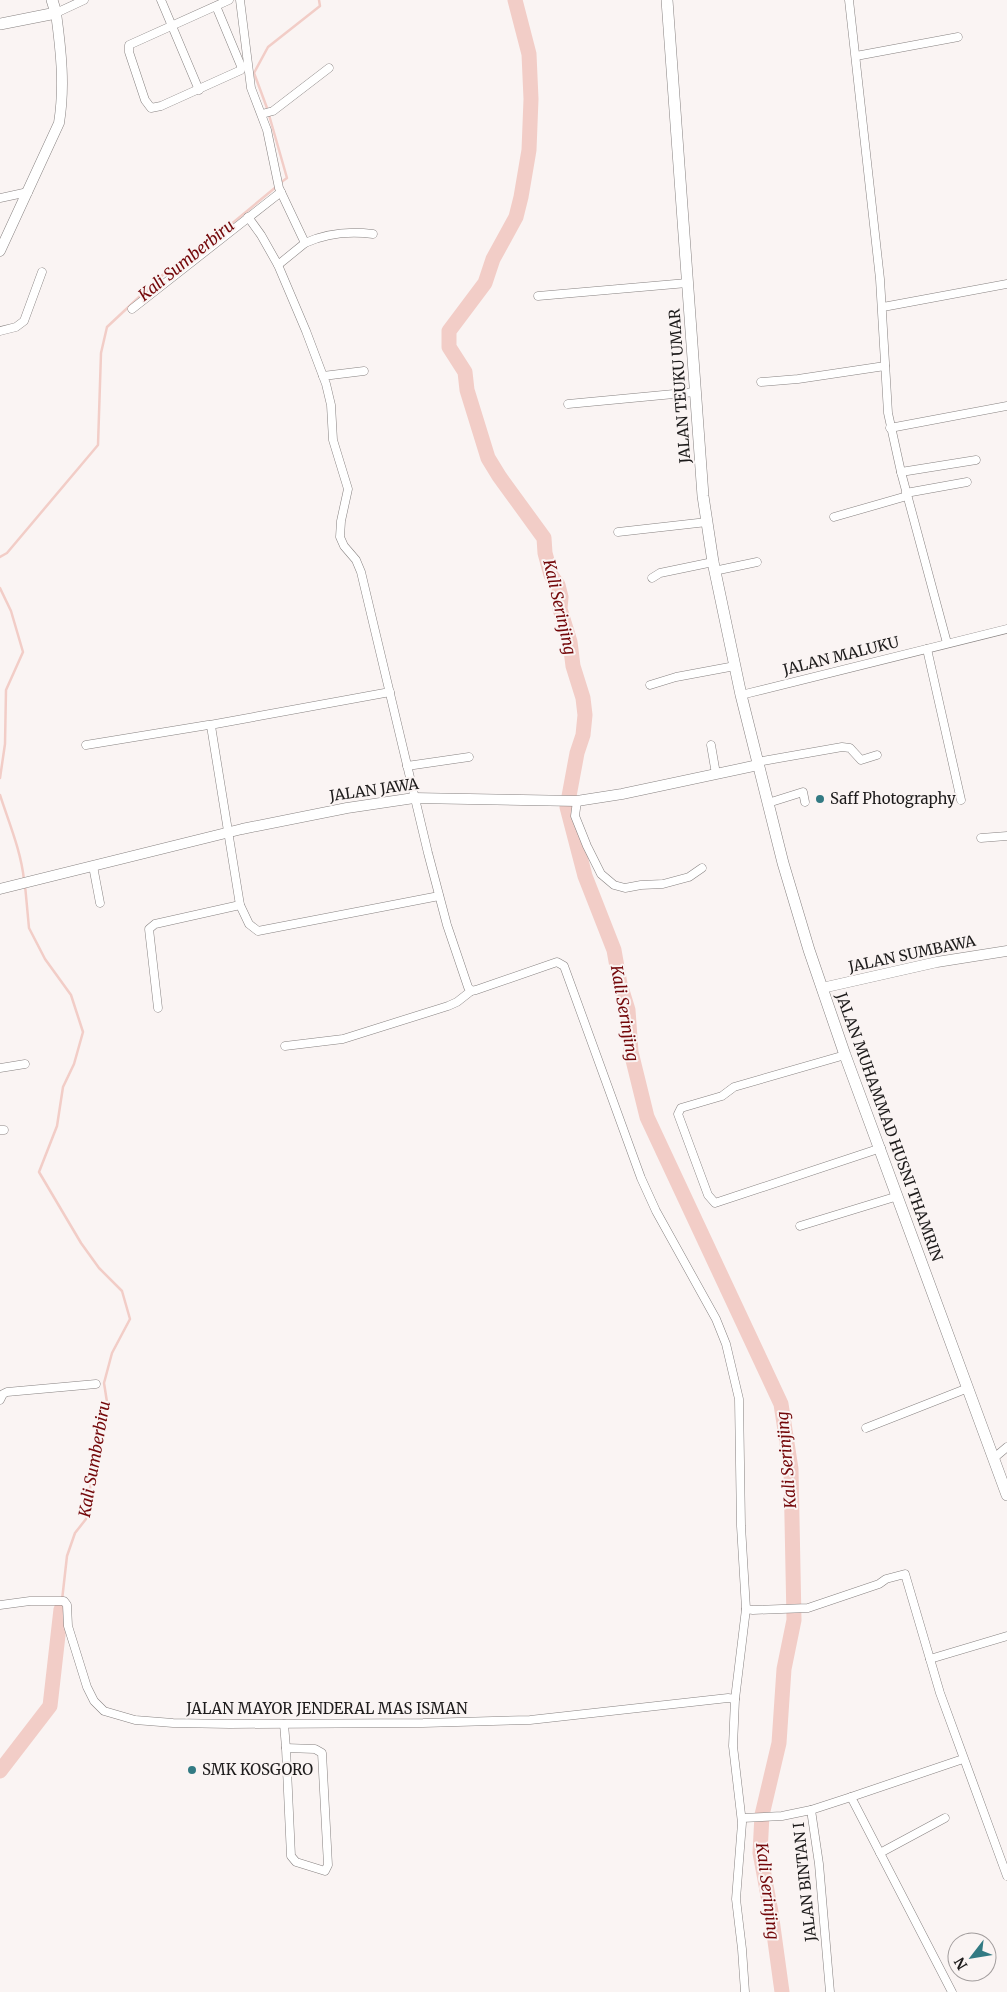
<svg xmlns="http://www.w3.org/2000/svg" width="1007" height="1992" viewBox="0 0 1007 1992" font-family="Merriweather,serif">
<rect width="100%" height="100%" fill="#faf4f3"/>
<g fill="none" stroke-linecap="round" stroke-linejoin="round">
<g stroke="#f2cdc7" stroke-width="2.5">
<path d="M 280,183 L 287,178 L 267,108 L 254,73 L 268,47 L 320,6 L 319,0"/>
<path d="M 0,557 L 7,553 L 98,445 L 101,353 L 107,327 L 168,270 L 212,240 L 276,187"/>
<path d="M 0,588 L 11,611 L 23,652 L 6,690 L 5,744 L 0,778"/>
<path d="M 0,795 C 9,823 21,851 24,880"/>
<path d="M 25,885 L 29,928 L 45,959 L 71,995 L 83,1032 L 74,1064 L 63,1087 L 57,1126 L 39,1172 L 81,1243 L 99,1268 L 122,1291 L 130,1319 L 112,1353 L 104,1383 L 107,1402 L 99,1421 L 86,1519 L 75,1533 L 67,1556 L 61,1609"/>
</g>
<g stroke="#f2cdc7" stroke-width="15">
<path d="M 515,0 L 529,54 L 531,99 L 529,150 L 521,197 L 516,217 L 493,259 L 485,283 L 449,331 L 449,347 L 465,372 L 467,390 L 488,458 L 499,476 L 544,538 L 545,553 L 551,575 L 558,585 L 561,597 L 560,609 L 570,642 L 573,666 L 583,698 L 585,715 L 583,735 L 577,753 L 567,807 L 585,876 L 614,950 L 620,984 L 628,1010 L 631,1052 L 647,1117 L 781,1404 L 791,1469 L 794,1620 L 784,1669 L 779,1743 L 762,1815 L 760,1853 L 771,1912 L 782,1992"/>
<path d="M 0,1771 L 50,1706 L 61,1609"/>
</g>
<defs>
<g id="minor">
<path d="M 161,0 L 199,90"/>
<path d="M 240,0 L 251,88 L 267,130 L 279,188 L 305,243 L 278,265"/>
<path d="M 849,0 L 880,279 L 888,413 L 901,472 L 947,643"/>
<path d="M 216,6 L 241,66 L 241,70 L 161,106 L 151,108 L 145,100 L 129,52 L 129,45 L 229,0"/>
<path d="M 56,13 L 84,0"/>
<path d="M 856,56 L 958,37"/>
<path d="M 262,114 L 273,111 L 329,68"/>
<path d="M 0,198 L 28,192"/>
<path d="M 248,217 L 261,235 L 278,265 L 306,331 L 326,384 L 331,405 L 333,440 L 348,489 L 341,521 L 340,537 L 344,546 L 356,560 L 361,572 L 428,853 L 447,925 L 468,987 L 471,991 L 476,990 L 557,962 L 564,966 L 641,1178 L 656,1211 L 716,1319 L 726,1344 L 739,1399 L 741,1526 L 746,1609 L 735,1699 L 733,1746 L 742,1823 L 736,1899 L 742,1949 L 745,1992"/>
<path d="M 305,243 C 327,233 350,231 373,234"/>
<path d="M 538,296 L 687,283"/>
<path d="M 883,307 L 1007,284"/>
<path d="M 132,309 L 281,192"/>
<path d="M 0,331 L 16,327 L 24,321 L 42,272"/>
<path d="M 323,376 L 364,371"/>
<path d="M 761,382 L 798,379 L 885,366"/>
<path d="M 568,404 L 695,392"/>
<path d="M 890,428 L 1007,406"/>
<path d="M 901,472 L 976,460"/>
<path d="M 906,493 L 967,482"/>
<path d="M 834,517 L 907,496"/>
<path d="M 618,532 L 707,522"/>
<path d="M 714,571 L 757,562"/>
<path d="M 652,578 L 660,573 L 713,562"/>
<path d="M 927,649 L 961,800"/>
<path d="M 650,685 L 676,677 L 735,666"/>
<path d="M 741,695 L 1007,629"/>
<path d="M 210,725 L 390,692"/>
<path d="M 86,745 L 208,725 L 211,726 L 240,905 L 249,924 L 258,931 L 439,896"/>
<path d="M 711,745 L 716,774"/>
<path d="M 757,762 L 842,747 L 850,748 L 861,760 L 877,755"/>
<path d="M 407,766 L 469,757"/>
<path d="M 577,801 L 575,816 L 587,846 L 601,874 L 614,885 L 625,888 L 641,885 L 663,884 L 689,877 L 702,868"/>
<path d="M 768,803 L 803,792 L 805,802"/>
<path d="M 981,838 L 1007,836"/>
<path d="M 93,866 L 100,903"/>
<path d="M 158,1008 L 149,929 L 155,924 L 240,905"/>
<path d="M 285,1046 L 343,1039 L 448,1006 L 457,1002 L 471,991"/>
<path d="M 845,1055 L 734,1087 L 722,1096 L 681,1108 L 678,1114 L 708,1195 L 715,1203 L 881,1148"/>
<path d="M 0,1068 L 25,1064"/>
<path d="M 0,1130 L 4,1130"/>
<path d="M 800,1226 L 898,1196"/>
<path d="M 0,1400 L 3,1394 L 7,1392 L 96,1384"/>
<path d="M 866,1428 L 968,1388"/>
<path d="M 994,1458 L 1007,1447"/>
<path d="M 0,1605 L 30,1601 L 64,1601 L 67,1605 L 68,1626 L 87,1687 L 94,1701 L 104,1711 L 135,1720 L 173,1723 L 230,1724 L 423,1723 L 530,1720 L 728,1698 L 735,1699"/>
<path d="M 746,1609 L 753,1610 L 808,1608 L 879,1584 L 886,1579 L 905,1574 L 940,1693 L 1007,1876"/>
<path d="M 930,1659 L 1007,1636"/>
<path d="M 284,1724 L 286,1748"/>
<path d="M 286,1748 L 315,1749 L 322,1753 L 328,1865 L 325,1871 L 296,1862 L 291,1856 Z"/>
<path d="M 742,1818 L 782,1816 L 811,1810"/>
<path d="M 880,1853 L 945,1818"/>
<path d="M 830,1992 L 819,1864 L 811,1810 L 851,1797"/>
<path d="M 952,1992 L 851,1797 L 963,1759"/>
</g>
<g id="tertiary">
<path d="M 0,251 L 59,123 C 65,86 61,50 56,13"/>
<path d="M 0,889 L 242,829 L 347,808 L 414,798 L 577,801 L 622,794 L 758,765"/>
<path d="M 822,988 L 937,962 L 1007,951"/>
</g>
<g id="secondary">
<path d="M 667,0 L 703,496 L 713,562 L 741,695 L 783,863 L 809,950 L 845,1055 L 1007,1495"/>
<path d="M 0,24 L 56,13 L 52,0"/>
</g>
</defs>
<use href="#minor" stroke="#878281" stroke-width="9"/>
<use href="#tertiary" stroke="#878281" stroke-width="11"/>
<use href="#secondary" stroke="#878281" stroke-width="12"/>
<use href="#minor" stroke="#fff" stroke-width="8"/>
<use href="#tertiary" stroke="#fff" stroke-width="10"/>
<use href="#secondary" stroke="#fff" stroke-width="11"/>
</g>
<g fill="#327a83" stroke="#faf4f3" stroke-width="2">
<circle cx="820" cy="799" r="5"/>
<circle cx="192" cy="1770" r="5"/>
</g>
<g text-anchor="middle" stroke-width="4" stroke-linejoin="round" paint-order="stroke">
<g font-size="15" fill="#1d1b1b" stroke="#faf4f3">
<text transform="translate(680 386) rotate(-94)" y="5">JALAN TEUKU UMAR</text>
<text transform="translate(841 656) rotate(-14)" y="5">JALAN MALUKU</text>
<text transform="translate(374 790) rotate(-8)" y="5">JALAN JAWA</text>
<text transform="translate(912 954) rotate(-12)" y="5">JALAN SUMBAWA</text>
<text transform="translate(889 1127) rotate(70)" y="5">JALAN MUHAMMAD HUSNI THAMRIN</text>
<text x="327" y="1714">JALAN MAYOR JENDERAL MAS ISMAN</text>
<text transform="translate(805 1882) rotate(-96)" y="5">JALAN BINTAN I</text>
</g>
<g font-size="15" fill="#1d1b1b" stroke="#faf4f3" text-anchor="start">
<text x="830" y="804">Saff Photography</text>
<text x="202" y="1775">SMK KOSGORO</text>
</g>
<g font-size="16" font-style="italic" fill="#730709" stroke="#faf4f3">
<text transform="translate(186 260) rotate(-39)" y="6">Kali Sumberbiru</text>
<text transform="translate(560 607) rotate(77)" y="6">Kali Serinjing</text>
<text transform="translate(625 1013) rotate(80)" y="6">Kali Serinjing</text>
<text transform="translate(94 1459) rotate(-80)" y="6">Kali Sumberbiru</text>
<text transform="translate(786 1460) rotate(-95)" y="6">Kali Serinjing</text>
<text transform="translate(768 1891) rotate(83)" y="6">Kali Serinjing</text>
</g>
</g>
<g transform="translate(972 1957) rotate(239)"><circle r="24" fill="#faf4f3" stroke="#a29d9d"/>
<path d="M0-4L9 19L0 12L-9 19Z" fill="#327a83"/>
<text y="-8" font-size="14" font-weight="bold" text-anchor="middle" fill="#1d1b1b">N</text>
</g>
</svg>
